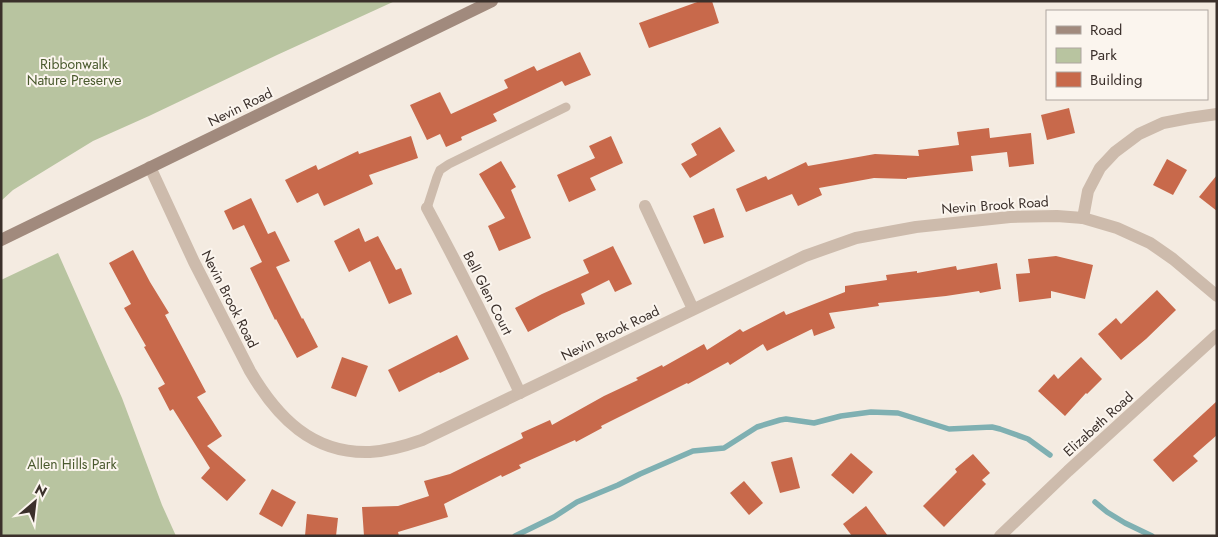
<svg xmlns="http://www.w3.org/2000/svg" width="1218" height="537" viewBox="0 0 1218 537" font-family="Jost,sans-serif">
<rect width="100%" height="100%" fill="#f4ebe1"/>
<g fill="#b8c4a0">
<path d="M 1,1 L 395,1 L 277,55 L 149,116 L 93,141 L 13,190 L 1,201 Z"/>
<path d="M 58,253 L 122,398 L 162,505 L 176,536 L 1,536 L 1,280 Z"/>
</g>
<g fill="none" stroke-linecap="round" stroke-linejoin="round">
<g stroke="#7fb0b2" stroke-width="5.5">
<path d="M 1095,502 L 1107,512 L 1125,523 L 1152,536"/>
<path d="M 515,536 L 554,517 L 577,502 L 618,485 L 640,474 L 693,451 L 724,448 L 757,427 L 780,420 L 786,419 L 814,423 L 841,416 L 871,412 L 898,413 L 949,429 L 992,427 L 1000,429 L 1028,439 L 1050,455"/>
</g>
</g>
<g fill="#c8694b">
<path d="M 700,1 L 712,1 L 719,23 L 649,48 L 639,23 Z"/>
<path d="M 580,52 L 591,75 L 565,86 L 562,81 L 493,114 L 497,121 L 461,137 L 462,140 L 446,147 L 440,134 L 427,140 L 410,105 L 440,92 L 451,114 L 508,88 L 504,80 L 534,66 L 537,71 Z"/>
<path d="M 1069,108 L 1075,133 L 1047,140 L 1041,115 Z"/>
<path d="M 720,127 L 735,151 L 690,178 L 681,164 L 697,155 L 691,144 Z"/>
<path d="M 989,128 L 990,138 L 1031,133 L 1034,164 L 1009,167 L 1007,152 L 971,156 L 973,171 L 907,178 L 907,179 L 874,178 L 819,188 L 822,195 L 798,206 L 792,194 L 746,212 L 736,189 L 766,176 L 768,180 L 806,162 L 808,166 L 875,154 L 919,156 L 918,150 L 959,145 L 957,132 Z"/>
<path d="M 411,136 L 418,158 L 369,175 L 373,184 L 324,206 L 318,193 L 297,203 L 285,180 L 316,165 L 318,170 L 358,151 L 359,154 Z"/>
<path d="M 611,136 L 623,163 L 590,178 L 596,190 L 569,202 L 557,175 L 595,158 L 589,146 Z"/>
<path d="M 1167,159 L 1187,170 L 1173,195 L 1153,185 Z"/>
<path d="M 501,161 L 516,187 L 511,190 L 531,238 L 499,251 L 488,226 L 505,218 L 479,174 Z"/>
<path d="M 1217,175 L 1217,211 L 1199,197 Z"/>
<path d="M 251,198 L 268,234 L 275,231 L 290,261 L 276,267 L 302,319 L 303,318 L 318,347 L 297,358 L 276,319 L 275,320 L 250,268 L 262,262 L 244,225 L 233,230 L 224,211 Z"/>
<path d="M 714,208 L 724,237 L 704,244 L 693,216 Z"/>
<path d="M 359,228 L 365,242 L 378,236 L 396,270 L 401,268 L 412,294 L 389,304 L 370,261 L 349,272 L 334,241 Z"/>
<path d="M 613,246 L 632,284 L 615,292 L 609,280 L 581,294 L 585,304 L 562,314 L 528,332 L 515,308 L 542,294 L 589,273 L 583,260 Z"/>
<path d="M 133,250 L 150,282 L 169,313 L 165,315 L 206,392 L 197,397 L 222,436 L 207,446 L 246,480 L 227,501 L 201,478 L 210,468 L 173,409 L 170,411 L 158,388 L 165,384 L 144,347 L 146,346 L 124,308 L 131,304 L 109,263 Z"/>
<path d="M 1056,256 L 1093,265 L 1085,299 L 1051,291 L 1051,298 L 1019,302 L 1016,274 L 1030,273 L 1028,259 Z"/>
<path d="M 997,263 L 1001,289 L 980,293 L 979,291 L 946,296 L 878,303 L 879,306 L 829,313 L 835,328 L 814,336 L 812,329 L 767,351 L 763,344 L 730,365 L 728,362 L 688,384 L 687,383 L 601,426 L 602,428 L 576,442 L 575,440 L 519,465 L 521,468 L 502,477 L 501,475 L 444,504 L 448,517 L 398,532 L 399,536 L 364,536 L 362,507 L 398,506 L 429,496 L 424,481 L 450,474 L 523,438 L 521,433 L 550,420 L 552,425 L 604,396 L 638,380 L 636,378 L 662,365 L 663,367 L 704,344 L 707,350 L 740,329 L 743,332 L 784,311 L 786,315 L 845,292 L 845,286 L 887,280 L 886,275 L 917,271 L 917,273 L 956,266 L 957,270 Z"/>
<path d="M 1157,290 L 1176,310 L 1146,339 L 1121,360 L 1098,334 L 1116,318 L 1121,324 Z"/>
<path d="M 457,335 L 469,359 L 440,373 L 439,372 L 399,392 L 388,370 Z"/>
<path d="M 342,357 L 368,366 L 356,397 L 331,388 Z"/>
<path d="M 1081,357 L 1102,379 L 1087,394 L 1086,393 L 1065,416 L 1038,391 L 1054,374 L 1058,379 Z"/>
<path d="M 1217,401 L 1217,435 L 1193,456 L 1198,461 L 1173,482 L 1153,460 Z"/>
<path d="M 851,453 L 873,472 L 853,494 L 831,475 Z"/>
<path d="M 973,454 L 990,473 L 982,480 L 986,484 L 944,527 L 923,506 L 957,472 L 955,469 Z"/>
<path d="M 792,457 L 800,488 L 780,493 L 771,462 Z"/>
<path d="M 744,481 L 763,503 L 749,515 L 730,493 Z"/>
<path d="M 272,489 L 296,502 L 282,527 L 259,514 Z"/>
<path d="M 866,506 L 888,536 L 852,536 L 843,524 Z"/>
<path d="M 307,514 L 338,518 L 336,536 L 305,536 Z"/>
</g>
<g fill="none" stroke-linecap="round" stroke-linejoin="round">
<path stroke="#cdbbac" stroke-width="9" d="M 427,208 L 437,177 L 440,170 L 449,164 L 566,107"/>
<g stroke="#cdbbac" stroke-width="12">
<path d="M 150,167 L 194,262 L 250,371 C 277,417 312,454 370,452 C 388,451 405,446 422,440 L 805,256 L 856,238 L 916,227 L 1010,217 L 1057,216 L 1083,218 L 1117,228 L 1150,243 L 1173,259 L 1217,296"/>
<path d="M 645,206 L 693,309"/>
<path d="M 427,208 C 460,269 491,331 520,393"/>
<path d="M 1083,218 L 1088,191 L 1100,168 L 1115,152 L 1139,134 L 1163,123 L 1189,118 L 1217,114"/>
<path d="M 1000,536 L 1068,471 L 1217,335"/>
</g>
<path stroke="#a18a7d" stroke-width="12" d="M 1,240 L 492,1"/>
</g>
<g text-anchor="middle" stroke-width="4" stroke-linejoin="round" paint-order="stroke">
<g font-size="14" fill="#4a5a2e" stroke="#fbf5ee">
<text x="74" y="69">Ribbonwalk<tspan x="74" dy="16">Nature Preserve</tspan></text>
<text x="72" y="469">Allen Hills Park</text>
</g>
<g font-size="14" fill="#3b302b" stroke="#fbf5ee">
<text transform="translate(240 107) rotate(-26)" y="5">Nevin Road</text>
<text transform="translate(995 205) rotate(-4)" y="5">Nevin Brook Road</text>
<text transform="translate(488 293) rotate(63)" y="5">Bell Glen Court</text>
<text transform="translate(230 299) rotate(63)" y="5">Nevin Brook Road</text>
<text transform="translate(610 333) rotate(-26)" y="5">Nevin Brook Road</text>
<text transform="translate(1098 424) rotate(-42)" y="5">Elizabeth Road</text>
</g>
</g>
<rect width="1218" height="537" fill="none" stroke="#3b302b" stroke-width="5"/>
<rect x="1046" y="10" width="162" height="90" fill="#fbf5ee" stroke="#aea6a0"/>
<rect x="1056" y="26" width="25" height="8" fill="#a18a7d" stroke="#aea6a0"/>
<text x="1090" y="35" font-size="15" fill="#3b302b">Road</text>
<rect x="1056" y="48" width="25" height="15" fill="#b8c4a0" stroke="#aea6a0"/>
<text x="1090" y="60" font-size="15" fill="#3b302b">Park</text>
<rect x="1056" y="72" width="25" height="15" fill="#c8694b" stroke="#aea6a0"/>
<text x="1090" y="85" font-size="15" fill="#3b302b">Building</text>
<g transform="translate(35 502) rotate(28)" stroke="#fbf5ee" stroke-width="4" paint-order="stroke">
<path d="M0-4L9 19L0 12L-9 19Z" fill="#3b302b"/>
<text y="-8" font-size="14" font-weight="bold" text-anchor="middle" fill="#3b302b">N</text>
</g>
</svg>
